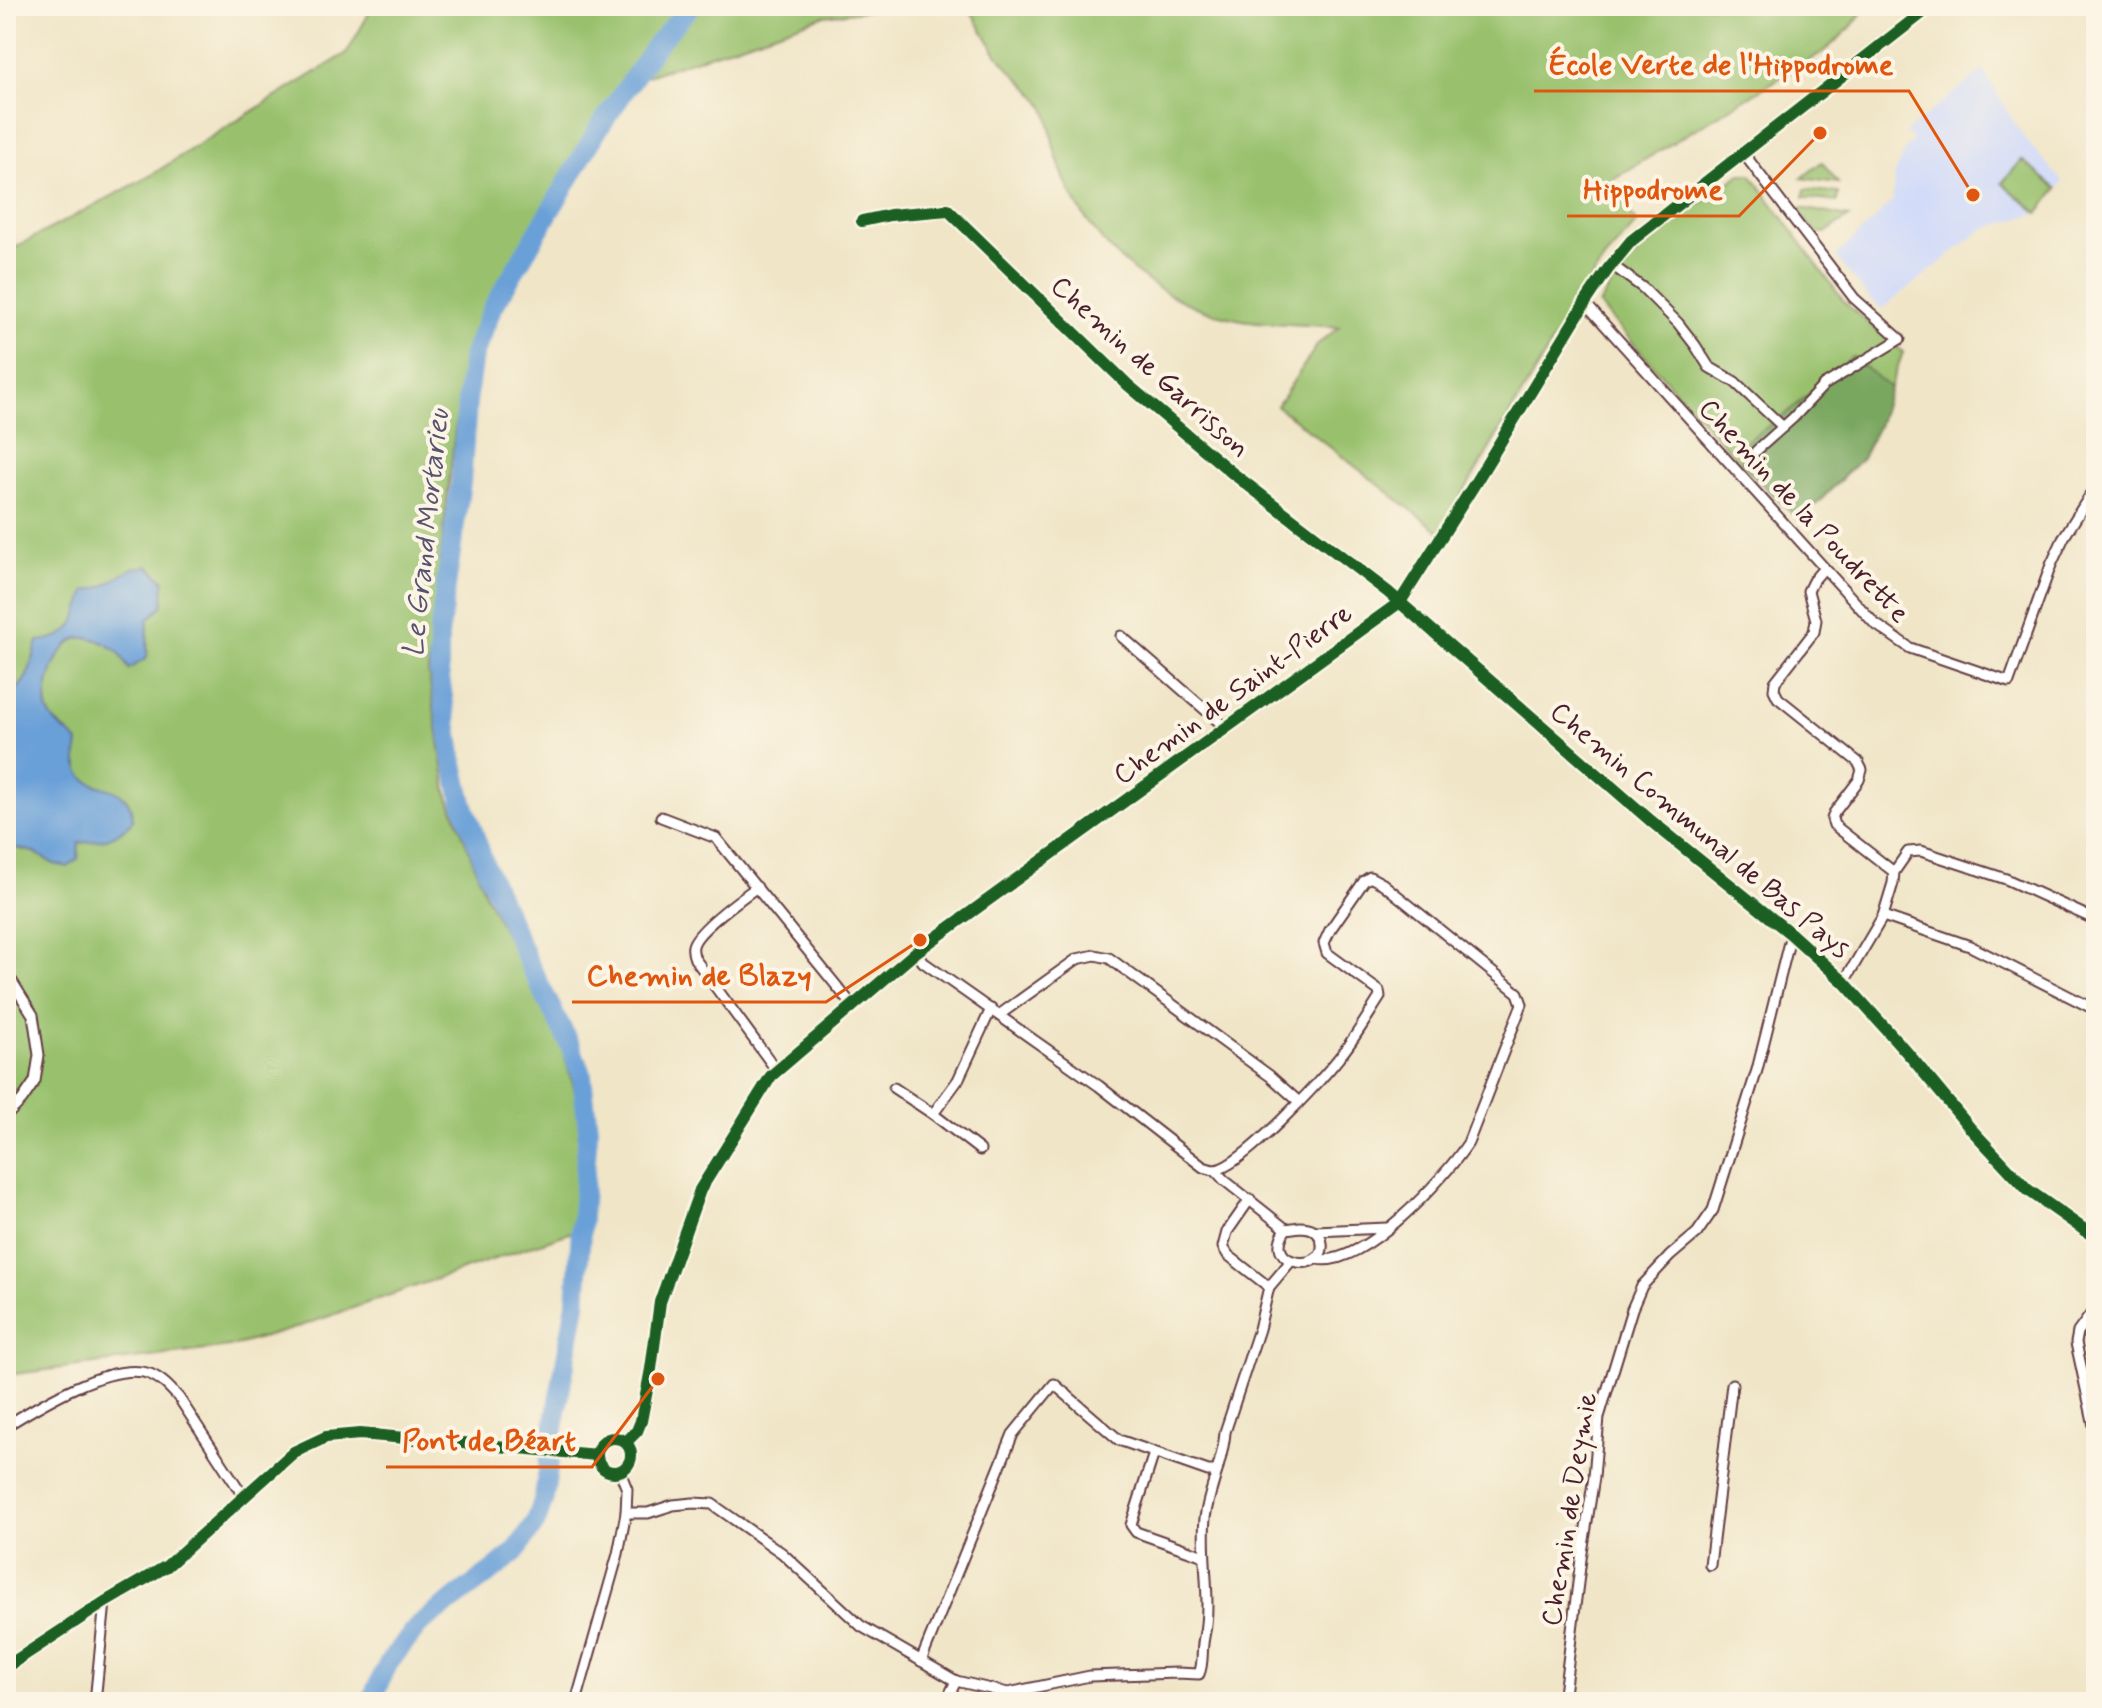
<svg xmlns="http://www.w3.org/2000/svg" width="2102" height="1708" viewBox="0 0 2102 1708" font-family="Mynerve,sans-serif">
<rect width="100%" height="100%" fill="#fcf5e5"/>
<filter id="ink" filterUnits="userSpaceOnUse"><feTurbulence type="fractalNoise" baseFrequency=".0125" numOctaves="2"/><feDisplacementMap in="SourceGraphic" scale="16" xChannelSelector="R" yChannelSelector="G"/><feConvolveMatrix kernelMatrix="1 2 1 2 8 2 1 2 1" color-interpolation-filters="sRGB"/></filter>
<filter id="wash" filterUnits="userSpaceOnUse"><feTurbulence type="fractalNoise" baseFrequency=".006" numOctaves="4" result="noise"/><feDisplacementMap in="SourceGraphic" scale="32" xChannelSelector="R" yChannelSelector="G"/><feGaussianBlur stdDeviation="1.8" result="paint"/><feColorMatrix in="noise" values="0 0 0 0 0 0 0 0 0 0 0 0 0 0 0 0 0 1.4 0 .05"/><feComposite in="paint" operator="in"/></filter>
<g filter="url(#wash)">
<rect width="100%" height="100%" fill="#f0e5c7"/>
<path fill="#d0daf9" d="M 1983,70 L 2024,138 L 2063,182 L 2038,213 L 1983,229 L 1882,309 L 1866,295 L 1836,256 L 1893,201 L 1894,177 L 1905,149 L 1913,141 L 1906,132 Z"/>
<g fill="#99c16d" stroke="#72704c" stroke-width="2">
<path d="M 373,6 L 903,6 L 823,16 L 647,76 L 606,104 L 473,331 L 455,429 L 428,671 L 447,792 L 486,896 L 560,1040 L 581,1111 L 575,1231 L 289,1330 L 229,1347 L 6,1375 L 6,252 L 150,176 L 196,146 L 347,53 Z"/>
<path d="M 968,6 L 1867,6 L 1851,27 L 1826,50 L 1608,182 L 1637,223 L 1605,258 L 1580,296 L 1440,532 L 1277,406 L 1318,344 L 1339,327 C 1307,324 1274,325 1242,320 C 1163,306 1095,252 1064,178 C 1059,165 1054,151 1052,137 C 1050,129 1050,121 1047,113 C 1037,90 1014,77 1000,58 C 988,42 978,23 968,6 Z"/>
<path d="M 2022,160 L 2057,189 L 2038,213 L 2002,183 Z"/>
<path d="M 1822,162 L 1838,183 L 1802,178 Z"/>
<path d="M 1741,174 L 1751,174 L 1845,303 L 1903,352 L 1890,388 L 1852,357 L 1786,414 L 1741,445 L 1741,464 L 1599,305 L 1625,263 L 1686,214 Z"/>
<path d="M 1805,189 L 1838,193 L 1837,202 L 1804,198 Z"/>
<path d="M 1802,208 L 1849,217 L 1825,233 L 1815,232 L 1798,210 Z"/>
</g>
<path fill="#7aa760" stroke="#626346" stroke-width="2" d="M 1853,357 L 1890,388 L 1878,426 L 1862,458 L 1800,521 L 1741,464 L 1741,445 L 1786,414 Z"/>
<path fill="#6ba0d8" stroke="#5a6082" stroke-width="2" d="M 149,566 L 164,581 L 163,605 L 148,620 L 147,658 L 129,669 C 125,664 123,658 119,653 C 116,649 109,646 104,643 C 96,639 89,637 80,638 C 57,642 41,691 48,711 C 53,724 69,732 78,742 C 68,801 117,775 130,806 C 132,811 132,815 133,820 C 114,841 105,840 79,843 L 78,859 L 68,867 L 54,864 L 34,852 L 6,846 L 6,699 C 30,681 30,668 38,641 C 75,637 75,623 86,591 L 104,586 L 133,568 Z"/>
<g fill="none" stroke-linecap="round" stroke-linejoin="round">
<path stroke="#6ba0d8" stroke-width="20" d="M 370,1702 L 389,1662 L 419,1625 L 495,1569 L 516,1551 L 536,1522 L 544,1498 L 556,1415 L 576,1303 L 588,1129 L 582,1076 L 571,1047 L 529,964 L 486,868 L 463,803 L 453,761 L 439,672 L 439,635 L 461,482 L 468,390 L 473,355 L 492,309 L 599,128 L 656,45 L 691,6"/>
</g>
</g>
<g filter="url(#ink)">
<g fill="none" stroke-linecap="round" stroke-linejoin="round">
<defs>
<g id="minor">
<path d="M 1744,154 L 1854,298 L 1900,339 L 1824,385 L 1793,418 L 1756,451"/>
<path d="M 862,221 L 890,215 L 948,210 L 1128,385 L 1231,472 L 1388,592 L 1651,821 L 1791,934 L 1844,982 L 1911,1057 L 1970,1128 L 2028,1190 L 2096,1238"/>
<path d="M 1612,265 L 1643,288 L 1678,323 L 1695,345 L 1709,367 L 1735,382 L 1783,427"/>
<path d="M 1585,303 L 1874,623 L 1910,648 L 2009,682 L 2051,565 L 2064,537 L 2096,486"/>
<path d="M 1824,568 L 1813,581 L 1808,591 L 1816,620 L 1814,632 L 1775,682 L 1774,690 L 1778,698 L 1858,762 L 1862,770 L 1859,780 L 1834,813 L 1832,819 L 1834,825 L 1894,872"/>
<path d="M 1121,636 L 1225,727"/>
<path d="M 661,817 L 716,838 L 853,1006"/>
<path d="M 757,887 C 743,897 696,931 693,946 C 692,951 693,954 695,959 L 777,1071"/>
<path d="M 1883,916 L 1970,946 L 2096,1010"/>
<path d="M 916,952 L 923,962 L 1099,1086 L 1203,1167 C 1207,1168 1211,1170 1215,1170 C 1240,1168 1321,1081 1338,1059 C 1354,1040 1367,1017 1380,997 L 1379,991 L 1327,953 L 1324,943 L 1330,930 L 1364,881 L 1370,877 L 1383,884 L 1518,993 L 1522,1004 L 1468,1143 C 1445,1178 1362,1269 1317,1259"/>
<path d="M 6,972 L 33,1015 L 39,1055 L 35,1081 L 22,1100 L 6,1116"/>
<path d="M 1844,982 L 1883,916 L 1893,883 L 1894,872 L 1908,852 L 1921,851 L 2006,879 L 2096,920"/>
<path d="M 999,1015 L 1077,959 L 1095,955 L 1109,958 L 1270,1076 L 1298,1101"/>
<path d="M 894,1088 L 933,1114"/>
<path d="M 980,1150 L 933,1114 L 958,1080 L 991,1009"/>
<path d="M 1215,1170 L 1224,1180 L 1286,1229"/>
<path d="M 1250,1199 L 1227,1232 L 1223,1247 L 1228,1255 L 1269,1287"/>
<path d="M 1300,1227 C 1309,1227 1317,1229 1321,1239 C 1332,1274 1259,1269 1286,1229 Z"/>
<path d="M 1315,1231 L 1387,1228"/>
<path d="M 2096,1307 L 2078,1332 L 2076,1343 L 2096,1435"/>
<path d="M 6,1426 C 38,1406 112,1360 150,1374 C 162,1379 170,1388 179,1398 L 244,1497"/>
<circle cx="614" cy="1455" r="17"/>
<path d="M 626,1442 L 637,1431 L 641,1421 L 651,1369 L 660,1302 L 700,1190 L 771,1076 L 916,952 L 1400,602 L 1474,485 L 1585,303 L 1608,269 L 1631,241 L 1931,6"/>
<path d="M 1154,1453 L 1131,1525 L 1136,1532 L 1204,1556"/>
<path d="M 626,1513 L 648,1513 L 673,1505 L 693,1503 L 712,1504 L 782,1553 L 861,1626 L 956,1681 L 946,1702"/>
<path d="M 1710,1565 L 1732,1384"/>
<path d="M 921,1661 L 1013,1434 L 1054,1384 L 1119,1440 L 1208,1471 L 1217,1471"/>
<path d="M 6,1667 L 105,1602 L 167,1566 L 294,1452 L 326,1437 L 360,1434 L 597,1455"/>
<path d="M 956,1681 L 1008,1693 L 1090,1676 L 1177,1673 L 1199,1674 C 1204,1663 1201,1650 1204,1637 C 1212,1600 1201,1557 1205,1518 C 1209,1489 1223,1462 1225,1432 L 1259,1329 L 1269,1287 L 1291,1261"/>
<path d="M 95,1702 L 105,1602"/>
<path d="M 576,1702 L 618,1554 L 626,1513 L 627,1489 L 620,1472"/>
<path d="M 1563,1702 L 1581,1559 L 1594,1477 L 1599,1417 L 1632,1309 L 1642,1286 L 1670,1256 L 1697,1233 L 1713,1210 L 1757,1070 L 1791,934"/>
</g>
</defs>
<use href="#minor" stroke="#633d42" stroke-width="13"/>
<use href="#minor" stroke="#fff" stroke-width="9"/>
<defs>
<g id="cycleway">
<path d="M 862,221 L 890,215 L 948,210 L 1128,385 L 1231,472 L 1388,592 L 1651,821 L 1791,934 L 1844,982 L 1911,1057 L 1970,1128 L 2028,1190 L 2096,1238"/>
<circle cx="614" cy="1455" r="17"/>
<path d="M 626,1442 L 637,1431 L 641,1421 L 651,1369 L 660,1302 L 700,1190 L 771,1076 L 916,952 L 1400,602 L 1474,485 L 1585,303 L 1608,269 L 1631,241 L 1931,6"/>
<path d="M 6,1667 L 105,1602 L 167,1566 L 294,1452 L 326,1437 L 360,1434 L 597,1455"/>
</g>
</defs>
<use href="#cycleway" stroke="#fcf5e5" stroke-width="17"/>
<use href="#cycleway" stroke="#1b5e20" stroke-width="12"/>
</g>
</g>
<g text-anchor="middle" stroke-width="8" stroke-linejoin="round" paint-order="stroke">
<g font-size="28" fill="#4a1f2b" stroke="#fcf5e5">
<text transform="translate(1151 366) rotate(42)" y="10">Chemin de Garrisson</text>
<text transform="translate(1805 510) rotate(47)" y="10">Chemin de la Poudrette</text>
<text transform="translate(1232 693) rotate(-36)" y="10">Chemin de Saint-Pierre</text>
<text transform="translate(1701 829) rotate(40)" y="10">Chemin Communal de Bas Pays</text>
<text transform="translate(1568 1509) rotate(-81)" y="10">Chemin de Deymie</text>
</g>
<g font-size="30" font-style="italic" fill="#575370" stroke="#fcf5e5">
<text transform="translate(425 533) rotate(-84)" y="10">Le Grand Mortarieu</text>
</g>
</g>
<path fill="none" stroke="#e0560e" stroke-width="3" d="M1973 195L1909 91H1534M1820 133L1739 216H1567M920 940L826 1002H572M658 1379L592 1467H386"/>
<g fill="#e0560e" stroke="#fcf5e5" stroke-width="3">
<circle cx="1973" cy="195" r="8"/>
<circle cx="1820" cy="133" r="8"/>
<circle cx="920" cy="940" r="8"/>
<circle cx="658" cy="1379" r="8"/>
</g>
<g font-size="30" text-anchor="middle" font-weight="bold" fill="#e0560e" stroke="#fcf5e5" stroke-width="8" stroke-linejoin="round" paint-order="stroke">
<text x="1721" y="74">École Verte de l'Hippodrome</text>
<text x="1653" y="199">Hippodrome</text>
<text x="699" y="985">Chemin de Blazy</text>
<text x="489" y="1450">Pont de Béart</text>
</g>
<rect width="2102" height="1708" fill="none" stroke="#fcf5e5" stroke-width="32"/>
</svg>
